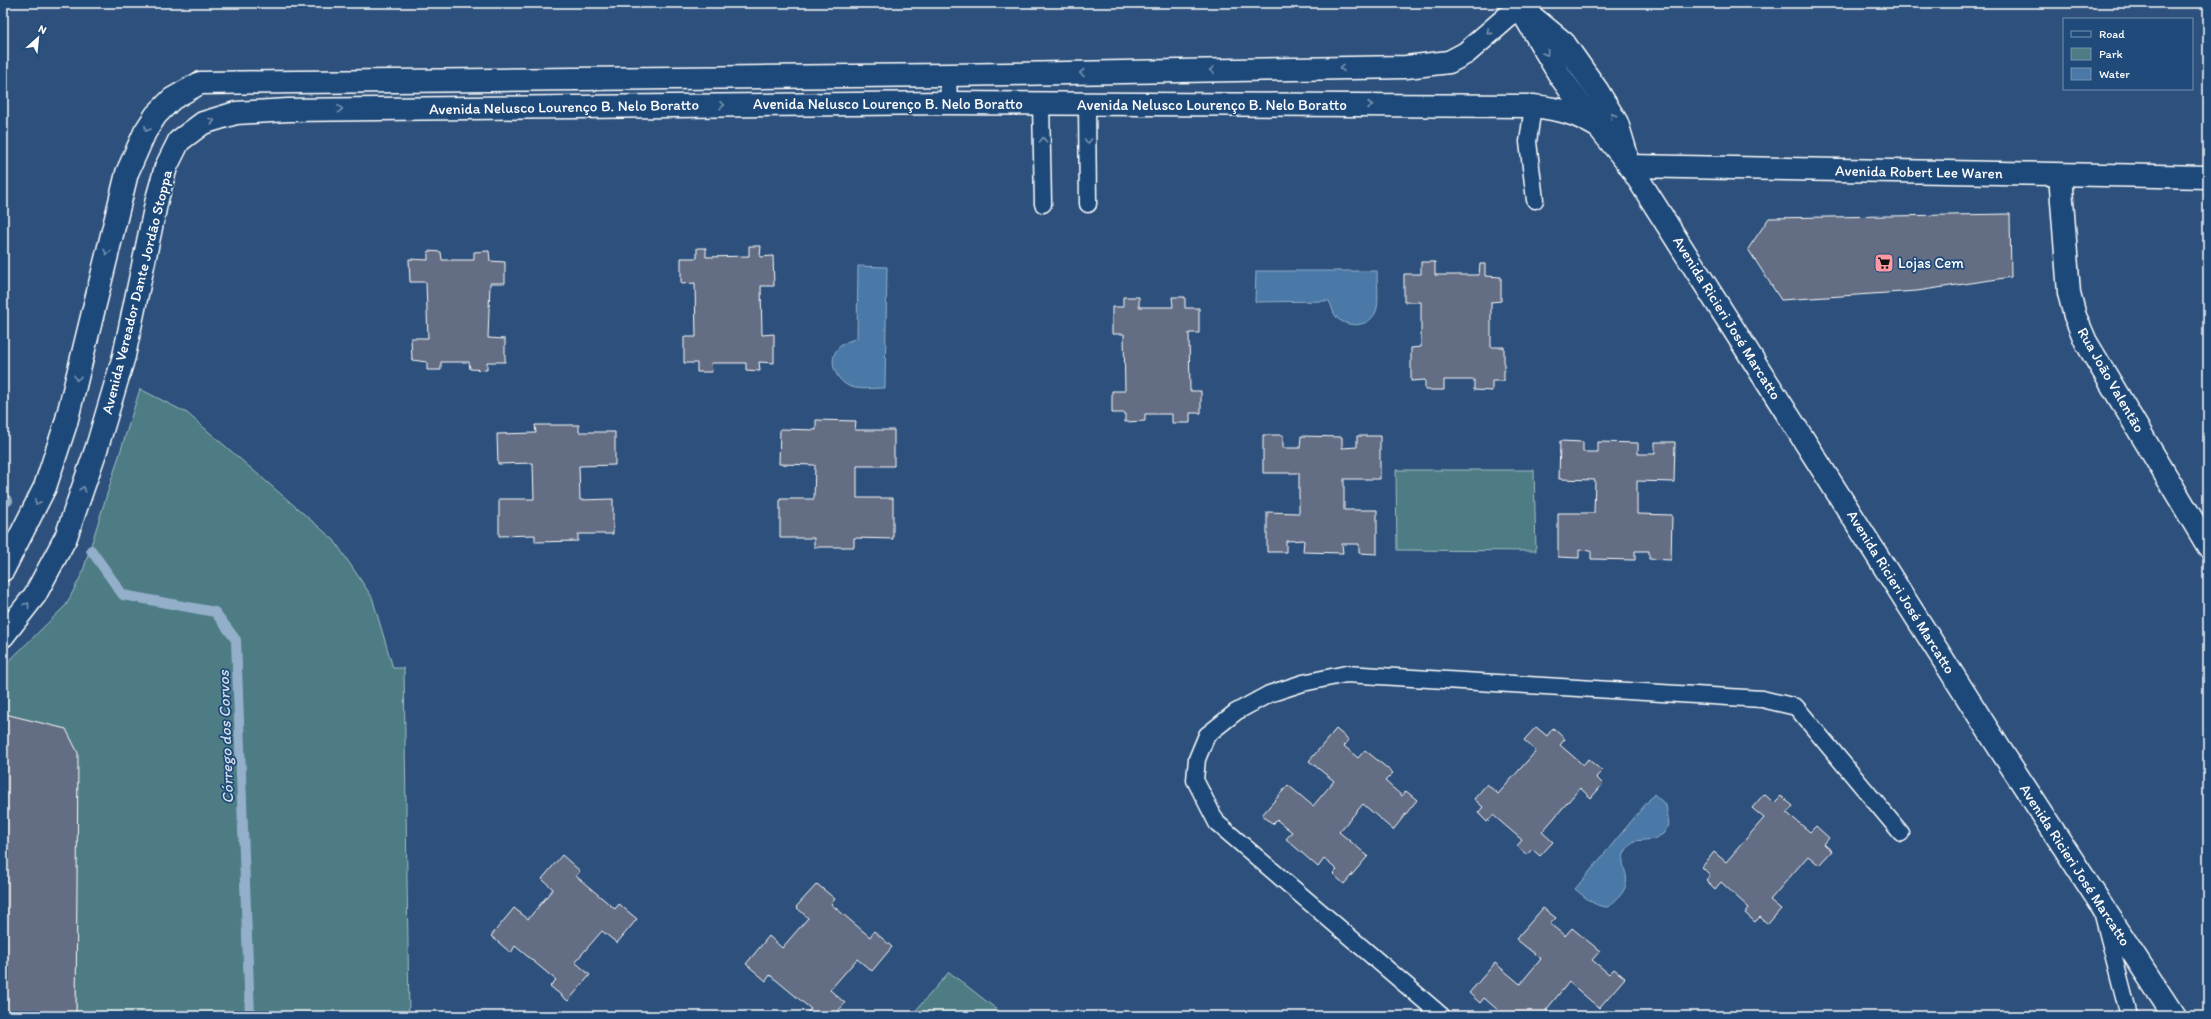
<svg xmlns="http://www.w3.org/2000/svg" width="2211" height="1019" viewBox="0 0 2211 1019" font-family="Itim,sans-serif">
<rect width="100%" height="100%" fill="#2d517c"/>
<filter id="ink" filterUnits="userSpaceOnUse"><feTurbulence type="fractalNoise" baseFrequency=".025" numOctaves="2"/><feDisplacementMap in="SourceGraphic" scale="8" xChannelSelector="R" yChannelSelector="G"/><feConvolveMatrix kernelMatrix="1 2 1 2 8 2 1 2 1" color-interpolation-filters="sRGB"/></filter>
<g filter="url(#ink)">
<g fill="#4e7c85" stroke="#a6bec2">
<path d="M 140,389 L 187,413 L 334,540 L 372,597 L 393,668 L 404,668 L 409,1016 L 76,1016 L 77,753 L 5,714 L 3,711 L 3,667 L 66,605 L 82,574 Z"/>
<path d="M 1396,470 L 1534,470 L 1536,551 L 1397,550 Z"/>
<path d="M 949,972 L 1004,1015 L 911,1016 Z"/>
</g>
<g fill="#4b79a7" stroke="#93afca">
<path d="M 858,266 L 887,267 L 885,388 C 875,388 860,390 851,387 C 834,381 825,355 843,344 C 847,341 853,340 857,338 Z"/>
<path d="M 1256,271 L 1377,271 C 1377,282 1379,297 1377,308 C 1373,327 1349,329 1337,318 C 1333,314 1332,306 1329,301 L 1255,302 Z"/>
<path d="M 1654,794 L 1666,805 L 1669,825 L 1663,834 L 1654,839 L 1634,841 C 1610,863 1634,870 1624,890 C 1620,897 1614,902 1608,907 C 1594,907 1585,897 1575,889 Z"/>
</g>
<g fill="none" stroke-linecap="round" stroke-linejoin="round">
<g stroke="#93afca" stroke-width="10">
<path d="M 3,497 L 8,501"/>
<path d="M 91,550 L 123,595 L 215,612 L 236,640 L 250,1016"/>
</g>
</g>
<g fill="#636d84" stroke="#fff">
<path d="M 2010,214 L 2011,277 L 1917,291 L 1781,300 L 1748,249 L 1769,218 Z"/>
<path d="M 749,246 L 761,246 L 760,257 L 773,256 L 774,286 L 761,286 L 762,335 L 774,334 L 774,363 L 759,362 L 760,371 L 746,370 L 746,363 L 711,363 L 712,372 L 697,372 L 697,363 L 684,363 L 684,337 L 696,337 L 695,283 L 681,284 L 681,258 L 697,258 L 697,248 L 706,248 L 706,257 L 749,256 Z"/>
<path d="M 428,251 L 441,252 L 442,260 L 474,260 L 474,252 L 489,251 L 490,261 L 505,262 L 505,283 L 490,283 L 488,338 L 505,339 L 505,362 L 487,362 L 487,370 L 470,369 L 469,362 L 441,362 L 441,370 L 427,370 L 427,362 L 412,360 L 411,338 L 428,338 L 426,282 L 410,282 L 409,259 L 428,260 Z"/>
<path d="M 1421,262 L 1435,262 L 1435,275 L 1479,275 L 1480,264 L 1485,264 L 1485,276 L 1501,277 L 1501,301 L 1491,302 L 1491,347 L 1504,347 L 1504,381 L 1492,381 L 1492,391 L 1474,390 L 1474,380 L 1444,380 L 1444,390 L 1425,390 L 1425,380 L 1411,381 L 1411,348 L 1421,347 L 1421,302 L 1404,302 L 1404,274 L 1421,274 Z"/>
<path d="M 1123,297 L 1139,297 L 1139,307 L 1173,307 L 1172,297 L 1185,297 L 1185,308 L 1199,308 L 1199,333 L 1189,333 L 1190,391 L 1201,391 L 1201,413 L 1190,413 L 1190,423 L 1172,423 L 1172,414 L 1145,414 L 1145,421 L 1125,422 L 1125,413 L 1112,413 L 1112,391 L 1125,391 L 1124,334 L 1112,334 L 1112,307 L 1123,307 Z"/>
<path d="M 816,420 L 856,421 L 855,430 L 894,430 L 894,466 L 857,466 L 857,498 L 893,498 L 893,539 L 854,538 L 854,547 L 814,547 L 814,538 L 780,538 L 780,499 L 814,499 L 815,465 L 779,464 L 780,429 L 816,430 Z"/>
<path d="M 535,425 L 579,425 L 579,432 L 615,432 L 615,465 L 579,466 L 580,500 L 613,499 L 613,534 L 578,534 L 578,541 L 535,542 L 535,535 L 499,536 L 499,499 L 534,499 L 533,463 L 498,464 L 497,434 L 536,433 Z"/>
<path d="M 1263,435 L 1283,435 L 1283,448 L 1300,448 L 1301,436 L 1342,437 L 1342,448 L 1357,447 L 1357,436 L 1380,436 L 1380,479 L 1344,479 L 1344,510 L 1377,510 L 1377,554 L 1359,553 L 1359,544 L 1342,544 L 1343,553 L 1303,552 L 1304,540 L 1286,541 L 1286,552 L 1267,552 L 1267,512 L 1299,513 L 1299,473 L 1263,473 Z"/>
<path d="M 1560,441 L 1583,442 L 1583,452 L 1598,452 L 1598,442 L 1638,443 L 1638,454 L 1655,454 L 1655,442 L 1675,442 L 1674,482 L 1637,481 L 1637,514 L 1672,515 L 1671,560 L 1649,559 L 1649,551 L 1635,551 L 1635,560 L 1591,559 L 1591,551 L 1579,550 L 1579,558 L 1558,557 L 1558,513 L 1594,513 L 1595,480 L 1559,479 Z"/>
<path d="M 5,714 L 66,729 L 78,753 L 76,1016 L 3,1016 L 3,717 Z"/>
<path d="M 1536,727 L 1547,736 L 1553,728 L 1565,739 L 1560,745 L 1583,765 L 1588,759 L 1602,771 L 1596,777 L 1603,784 L 1591,798 L 1580,788 L 1542,832 L 1553,842 L 1540,856 L 1532,849 L 1527,855 L 1517,846 L 1522,840 L 1493,815 L 1487,822 L 1478,813 L 1483,807 L 1474,799 L 1487,784 L 1498,794 L 1536,751 L 1524,740 Z"/>
<path d="M 1336,729 L 1349,740 L 1344,746 L 1358,758 L 1365,750 L 1393,773 L 1385,781 L 1402,796 L 1406,791 L 1417,800 L 1393,830 L 1363,804 L 1339,832 L 1368,856 L 1344,884 L 1333,874 L 1337,870 L 1324,859 L 1318,867 L 1286,839 L 1292,832 L 1277,820 L 1273,824 L 1262,815 L 1288,785 L 1313,806 L 1334,781 L 1309,761 Z"/>
<path d="M 1764,794 L 1774,803 L 1781,796 L 1793,806 L 1787,813 L 1810,832 L 1816,826 L 1829,838 L 1824,844 L 1832,851 L 1819,865 L 1808,856 L 1770,900 L 1781,909 L 1768,924 L 1760,917 L 1755,922 L 1745,913 L 1749,908 L 1721,882 L 1715,889 L 1706,880 L 1710,875 L 1702,867 L 1714,852 L 1726,862 L 1764,818 L 1752,808 Z"/>
<path d="M 562,855 L 580,871 L 576,876 L 615,909 L 619,904 L 637,919 L 617,943 L 602,931 L 575,962 L 590,975 L 568,1001 L 550,986 L 556,980 L 515,946 L 511,953 L 491,936 L 514,908 L 528,919 L 553,889 L 542,879 Z"/>
<path d="M 817,884 L 835,899 L 831,904 L 870,937 L 874,931 L 892,947 L 872,971 L 857,959 L 830,990 L 845,1003 L 834,1016 L 807,1016 L 805,1014 L 811,1009 L 770,975 L 766,981 L 746,964 L 769,936 L 782,948 L 808,918 L 796,907 Z"/>
<path d="M 1543,908 L 1556,918 L 1550,924 L 1565,936 L 1572,928 L 1600,951 L 1592,960 L 1609,974 L 1614,969 L 1625,978 L 1599,1008 L 1569,982 L 1546,1010 L 1553,1016 L 1494,1016 L 1499,1011 L 1484,998 L 1480,1003 L 1469,993 L 1495,963 L 1520,984 L 1541,959 L 1516,939 Z"/>
</g>
<g fill="none" stroke-linecap="round" stroke-linejoin="round">
<defs>
<g id="lane">
<path d="M 948,75 L 949,103"/>
<path d="M 1041,103 L 1043,204"/>
<path d="M 1087,105 L 1088,204"/>
<path d="M 1533,106 L 1528,142 L 1535,200"/>
<path d="M 2103,915 L 2129,1016"/>
<path d="M 1442,1016 L 1217,823 L 1195,780 L 1197,759 L 1207,735 L 1236,712 L 1269,694 L 1303,683 L 1346,674 L 1762,699 L 1796,707 L 1901,833"/>
</g>
<g id="street">
<path d="M 1630,166 L 2208,177"/>
<path d="M 2060,175 L 2069,293 L 2075,316 L 2086,342 L 2208,546"/>
<path d="M 3,570 L 45,487 L 66,423 L 127,173 L 145,132 L 156,115 L 172,99 L 200,83 L 948,75 L 1406,67 L 1449,62 L 1466,53 L 1519,7"/>
<path d="M 3,636 L 35,595 L 66,537 L 97,447 L 124,356 L 157,199 L 166,167 L 179,141 L 203,123 L 236,113 L 288,110 L 949,103 L 1533,106 C 1560,109 1576,113 1600,128"/>
</g>
<g id="secondary">
<path d="M 1517,3 L 1560,76 L 1581,105 L 1630,166 L 1998,746 L 2174,1016"/>
<path d="M 1530,15 L 1564,43 L 1597,90 L 1617,123 L 1626,153"/>
</g>
</defs>
<use href="#lane" stroke="#fff" stroke-width="19"/>
<use href="#street" stroke="#fff" stroke-width="25"/>
<use href="#secondary" stroke="#fff" stroke-width="25"/>
<use href="#lane" stroke="#1f4a7a" stroke-width="16"/>
<use href="#street" stroke="#1f4a7a" stroke-width="22"/>
<use href="#secondary" stroke="#1f4a7a" stroke-width="22"/>
</g>
<defs><path id="oneway-chevron" d="M-2-3.5L2.5 0L-2 3.5" fill="none" stroke-width="1.6" stroke-linecap="round" stroke-linejoin="round"/></defs>
<g stroke="#7992af">
<use href="#oneway-chevron" transform="translate(1489 32) rotate(140)"/>
<use href="#oneway-chevron" transform="translate(1546 53) rotate(59)"/>
<use href="#oneway-chevron" transform="translate(1342 68) rotate(179)"/>
<use href="#oneway-chevron" transform="translate(1212 70) rotate(179)"/>
<use href="#oneway-chevron" transform="translate(1082 73) rotate(179)"/>
<use href="#oneway-chevron" transform="translate(722 105) rotate(-1)"/>
<use href="#oneway-chevron" transform="translate(1370 105)"/>
<use href="#oneway-chevron" transform="translate(340 109) rotate(-1)"/>
<use href="#oneway-chevron" transform="translate(1613 116) rotate(-121)"/>
<use href="#oneway-chevron" transform="translate(212 121) rotate(-18)"/>
<use href="#oneway-chevron" transform="translate(147 129) rotate(120)"/>
<use href="#oneway-chevron" transform="translate(1043 140) rotate(-92)"/>
<use href="#oneway-chevron" transform="translate(1088 141) rotate(90)"/>
<use href="#oneway-chevron" transform="translate(107 252) rotate(104)"/>
<use href="#oneway-chevron" transform="translate(77 378) rotate(104)"/>
<use href="#oneway-chevron" transform="translate(83 489) rotate(-71)"/>
<use href="#oneway-chevron" transform="translate(37 502) rotate(116)"/>
<use href="#oneway-chevron" transform="translate(27 605) rotate(-54)"/>
</g>
</g>
<defs>
<symbol id="supermarket-square" viewBox="-11 -11 22 22"><rect x="-9" y="-9" width="18" height="18" rx="4" fill="#ff9aa2" stroke="#1f4a7a"/><path d="M-6-5.5h2.5l.6 2H6L4.5 2H-2.5L-4.4-4H-6ZM-1.5 3.2a1.3 1.3 0 1 0 .1 0ZM3 3.2a1.3 1.3 0 1 0 .1 0Z" fill="#111"/></symbol>
</defs>
<g fill-rule="evenodd">
<use href="#supermarket-square" x="1873" y="252" width="22" height="22"/>
</g>
<g text-anchor="middle" stroke-width="3.5" stroke-linejoin="round" paint-order="stroke">
<g font-size="15" fill="#fff" stroke="#1f4a7a">
<text x="888" y="109">Avenida Nelusco Lourenço B. Nelo Boratto</text>
<text x="1212" y="110">Avenida Nelusco Lourenço B. Nelo Boratto</text>
<text transform="translate(564 107) rotate(-1)" y="5">Avenida Nelusco Lourenço B. Nelo Boratto</text>
<text transform="translate(1919 172) rotate(1)" y="5">Avenida Robert Lee Waren</text>
<text transform="translate(137 292) rotate(-76)" y="5">Avenida Vereador Dante Jordão Stoppa</text>
<text transform="translate(1727 318) rotate(58)" y="5">Avenida Ricieri José Marcatto</text>
<text transform="translate(2111 380) rotate(60)" y="5">Rua João Valentão</text>
<text transform="translate(1901 592) rotate(58)" y="5">Avenida Ricieri José Marcatto</text>
<text transform="translate(2075 865) rotate(57)" y="5">Avenida Ricieri José Marcatto</text>
</g>
<g font-size="15" fill="#fff" stroke="#1f4a7a" text-anchor="start">
<text x="1898" y="268">Lojas Cem</text>
</g>
<g font-size="16" font-style="italic" fill="#d2dee9" stroke="#1f4a7a">
<text transform="translate(225 737) rotate(-92)" y="6">Córrego dos Corvos</text>
</g>
</g>
<rect width="2211" height="1019" fill="none" stroke="#1f4a7a" stroke-width="16"/>
<rect x="8" y="8" width="2195" height="1003" fill="none" stroke="#fff" stroke-width="1.5" filter="url(#ink)"/>
<rect x="2063" y="18" width="130" height="72" fill="#1f4a7a" stroke="#7992af"/>
<rect x="2071" y="31" width="20" height="6" fill="#1f4a7a" stroke="#7992af"/>
<text x="2099" y="38" font-size="12" fill="#ffffff">Road</text>
<rect x="2071" y="48" width="20" height="12" fill="#4e7c85" stroke="#7992af"/>
<text x="2099" y="58" font-size="12" fill="#ffffff">Park</text>
<rect x="2071" y="68" width="20" height="12" fill="#4b79a7" stroke="#7992af"/>
<text x="2099" y="78" font-size="12" fill="#ffffff">Water</text>
<g transform="translate(38 38) rotate(27)" stroke="#1f4a7a" stroke-width="3" paint-order="stroke">
<path d="M0-3L7 15L0 10L-7 15Z" fill="#ffffff"/>
<text y="-6" font-size="11" font-weight="bold" text-anchor="middle" fill="#ffffff">N</text>
</g>
</svg>
